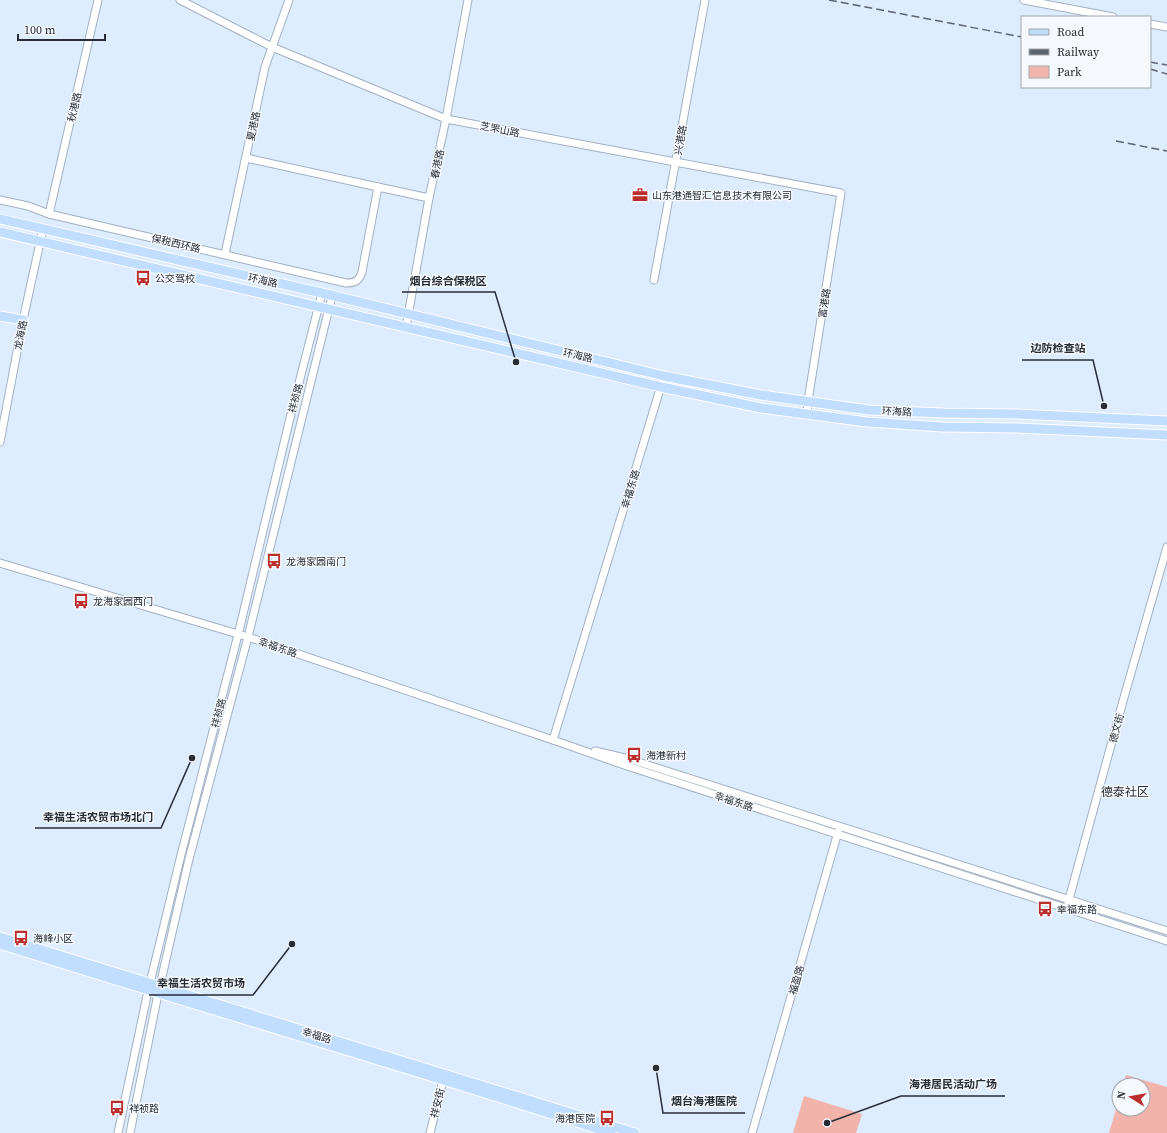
<svg xmlns="http://www.w3.org/2000/svg" width="1167" height="1133" viewBox="0 0 1167 1133" font-family="'Source Serif 4','Noto Sans SC',serif">
<rect width="100%" height="100%" fill="#ddecfe"/>
<g fill="#f2b3ab">
<path d="M 1126,1075 L 1167,1087 L 1167,1133 L 1109,1133 L 1119,1099 L 1119,1109 L 1143,1109 L 1143,1085 L 1123,1085 Z"/>
<path d="M 804,1096 L 862,1114 L 856,1133 L 793,1133 Z"/>
</g>
<g fill="none" stroke-linecap="round" stroke-linejoin="round">
<defs>
<g id="minor">
<path d="M 180,0 L 272,47 L 446,119 L 841,193 L 808,401 L 807,415"/>
<path d="M 1024,0 L 1113,17"/>
<path d="M 1150,24 L 1167,27"/>
<path d="M 246,158 L 378,187"/>
<path d="M 0,200 L 28,206 L 49,214 L 346,283 C 355,283 359,281 362,272 L 378,187 L 429,198"/>
<path d="M 49,214 L 98,0"/>
<path d="M 225,254 L 265,67 L 289,0"/>
<path d="M 654,280 L 705,0"/>
<path d="M 406,327 L 429,198 L 446,119 L 468,0"/>
<path d="M 0,442 L 23,320 L 43,229"/>
<path d="M 0,563 L 248,637 L 553,740 L 627,766 L 1167,941"/>
<path d="M 553,740 L 664,376"/>
<path d="M 595,751 L 629,759 L 1167,931"/>
<path d="M 1068,903 L 1123,701 L 1167,547"/>
<path d="M 118,1133 L 148,991 L 181,855 L 238,635 L 290,418 L 322,293"/>
<path d="M 130,1133 L 158,994 L 189,859 L 248,637 L 332,296"/>
<path d="M 430,1133 L 444,1076"/>
<path d="M 752,1133 L 838,832"/>
</g>
<g id="major">
<path d="M 0,219 L 322,293 L 664,376 L 761,395 L 869,410 L 943,413 L 1016,414 L 1167,421"/>
<path d="M 0,232 L 661,387 L 761,408 L 867,422 L 942,427 L 1018,428 L 1167,435"/>
<path d="M 0,316 L 23,320"/>
<path d="M 0,937 L 635,1133"/>
<path d="M 0,944 C 203,1008 408,1067 611,1133"/>
</g>
</defs>
<use href="#minor" stroke="#a2b0c2" stroke-width="9"/>
<use href="#major" stroke="#fff" stroke-width="11"/>
<use href="#minor" stroke="#fff" stroke-width="7"/>
<use href="#major" stroke="#c1ddff" stroke-width="9"/>
<g stroke="#5c656f" stroke-width="1.5" stroke-dasharray="8 4" stroke-linecap="butt">
<path d="M 829,0 L 1022,37"/>
<path d="M 1150,62 L 1167,65"/>
<path d="M 1150,69 L 1167,74"/>
<path d="M 1116,141 L 1167,151"/>
</g>
</g>
<defs>
<symbol id="office-bare" viewBox="-9 -9 18 18"><path d="M-6-3h4V-5.5h4V-3h4V5H-6ZM-1-4.5V-3h2v-1.5ZM-6 0V1H6V0Z" fill="#bc2e2b" stroke="#f5f8fc" stroke-width="2.5" paint-order="stroke"/></symbol>
<symbol id="bus-bare" viewBox="-9 -9 18 18"><path d="M-5-6H5V4H4V6H2V4H-2V6H-4V4H-5ZM-3.5-4V0h7V-4ZM-3.5 1.2v1.5H-2V1.2ZM2 1.2v1.5H3.5V1.2Z" fill="#bc2e2b" stroke="#f5f8fc" stroke-width="2.5" paint-order="stroke"/></symbol>
</defs>
<g fill-rule="evenodd">
<use href="#office-bare" x="629" y="184" width="22" height="22"/>
<use href="#bus-bare" x="132" y="267" width="22" height="22"/>
<use href="#bus-bare" x="263" y="550" width="22" height="22"/>
<use href="#bus-bare" x="70" y="590" width="22" height="22"/>
<use href="#bus-bare" x="623" y="744" width="22" height="22"/>
<use href="#bus-bare" x="1034" y="898" width="22" height="22"/>
<use href="#bus-bare" x="10" y="927" width="22" height="22"/>
<use href="#bus-bare" x="106" y="1097" width="22" height="22"/>
<use href="#bus-bare" x="596" y="1107" width="22" height="22"/>
</g>
<g text-anchor="middle" stroke-width="3" stroke-linejoin="round" paint-order="stroke">
<g font-size="10" fill="#272d34" stroke="#f5f8fc">
<text transform="translate(74 107) rotate(-77)" y="4">秋港路</text>
<text transform="translate(253 126) rotate(-78)" y="4">夏港路</text>
<text transform="translate(500 129) rotate(11)" y="4">芝罘山路</text>
<text transform="translate(680 140) rotate(-80)" y="4">兴港路</text>
<text transform="translate(437 164) rotate(-78)" y="4">春港路</text>
<text transform="translate(176 243) rotate(13)" y="4">保税西环路</text>
<text transform="translate(263 280) rotate(13)" y="4">环海路</text>
<text transform="translate(824 303) rotate(-81)" y="4">富港路</text>
<text transform="translate(20 335) rotate(-79)" y="4">龙海路</text>
<text transform="translate(578 355) rotate(13)" y="4">环海路</text>
<text transform="translate(295 398) rotate(-75)" y="4">祥祯路</text>
<text transform="translate(897 411) rotate(3)" y="4">环海路</text>
<text transform="translate(630 489) rotate(-73)" y="4">幸福东路</text>
<text transform="translate(278 647) rotate(19)" y="4">幸福东路</text>
<text transform="translate(218 713) rotate(-75)" y="4">祥祯路</text>
<text transform="translate(1116 728) rotate(-75)" y="4">德文街</text>
<text transform="translate(734 801) rotate(18)" y="4">幸福东路</text>
<text transform="translate(796 980) rotate(-74)" y="4">福盈路</text>
<text transform="translate(317 1035) rotate(17)" y="4">幸福路</text>
<text transform="translate(437 1103) rotate(-76)" y="4">祥安街</text>
</g>
<g font-size="10" fill="#272d34" stroke="#f5f8fc" text-anchor="start">
<text x="652" y="199">山东港通智汇信息技术有限公司</text>
<text x="155" y="282">公交驾校</text>
<text x="286" y="565">龙海家园南门</text>
<text x="93" y="605">龙海家园西门</text>
<text x="646" y="759">海港新村</text>
<text x="1057" y="913">幸福东路</text>
<text x="33" y="942">海峰小区</text>
<text x="129" y="1112">祥祯路</text>
<text x="595" y="1122" text-anchor="end">海港医院</text>
</g>
<g font-size="12" fill="#272d34" stroke="#f5f8fc">
<text x="1125" y="796">德泰社区</text>
</g>
</g>
<path fill="none" stroke="#272d34" stroke-width="1.5" d="M516 362L495 292H402M1104 406L1093 360H1022M192 758L161 828H35M292 944L253 995H149M827 1123L901 1096H1005M656 1068L663 1113H745"/>
<g fill="#272d34" stroke="#f5f8fc" stroke-width="1.5">
<circle cx="516" cy="362" r="4"/>
<circle cx="1104" cy="406" r="4"/>
<circle cx="192" cy="758" r="4"/>
<circle cx="292" cy="944" r="4"/>
<circle cx="827" cy="1123" r="4"/>
<circle cx="656" cy="1068" r="4"/>
</g>
<g font-size="11" text-anchor="middle" font-weight="bold" fill="#272d34" stroke="#f5f8fc" stroke-width="3" stroke-linejoin="round" paint-order="stroke">
<text x="448" y="285">烟台综合保税区</text>
<text x="1058" y="352">边防检查站</text>
<text x="98" y="821">幸福生活农贸市场北门</text>
<text x="201" y="987">幸福生活农贸市场</text>
<text x="953" y="1088">海港居民活动广场</text>
<text x="704" y="1105">烟台海港医院</text>
</g>
<rect x="1021" y="16" width="130" height="72" fill="#f5f8fc" stroke="#a3a7ac"/>
<rect x="1029" y="29" width="20" height="6" fill="#c1ddff" stroke="#a3a7ac"/>
<text x="1057" y="36" font-size="12" fill="#272d34">Road</text>
<rect x="1029" y="49" width="20" height="6" fill="#5c656f" stroke="#a3a7ac"/>
<text x="1057" y="56" font-size="12" fill="#272d34">Railway</text>
<rect x="1029" y="66" width="20" height="12" fill="#f2b3ab" stroke="#a3a7ac"/>
<text x="1057" y="76" font-size="12" fill="#272d34">Park</text>
<g transform="translate(1131 1097) rotate(281)"><circle r="19" fill="#f5f8fc" stroke="#a3a7ac"/>
<path d="M0-3L7 15L0 10L-7 15Z" fill="#bc2e2b"/>
<text y="-6" font-size="11" font-weight="bold" text-anchor="middle" fill="#272d34">N</text>
</g>
<path d="M18 34v6h87v-6" fill="none" stroke="#272d34" stroke-width="2"/>
<text x="24" y="34" font-size="12" fill="#272d34" stroke="#f5f8fc" stroke-width="3" paint-order="stroke">100 m</text>
</svg>
